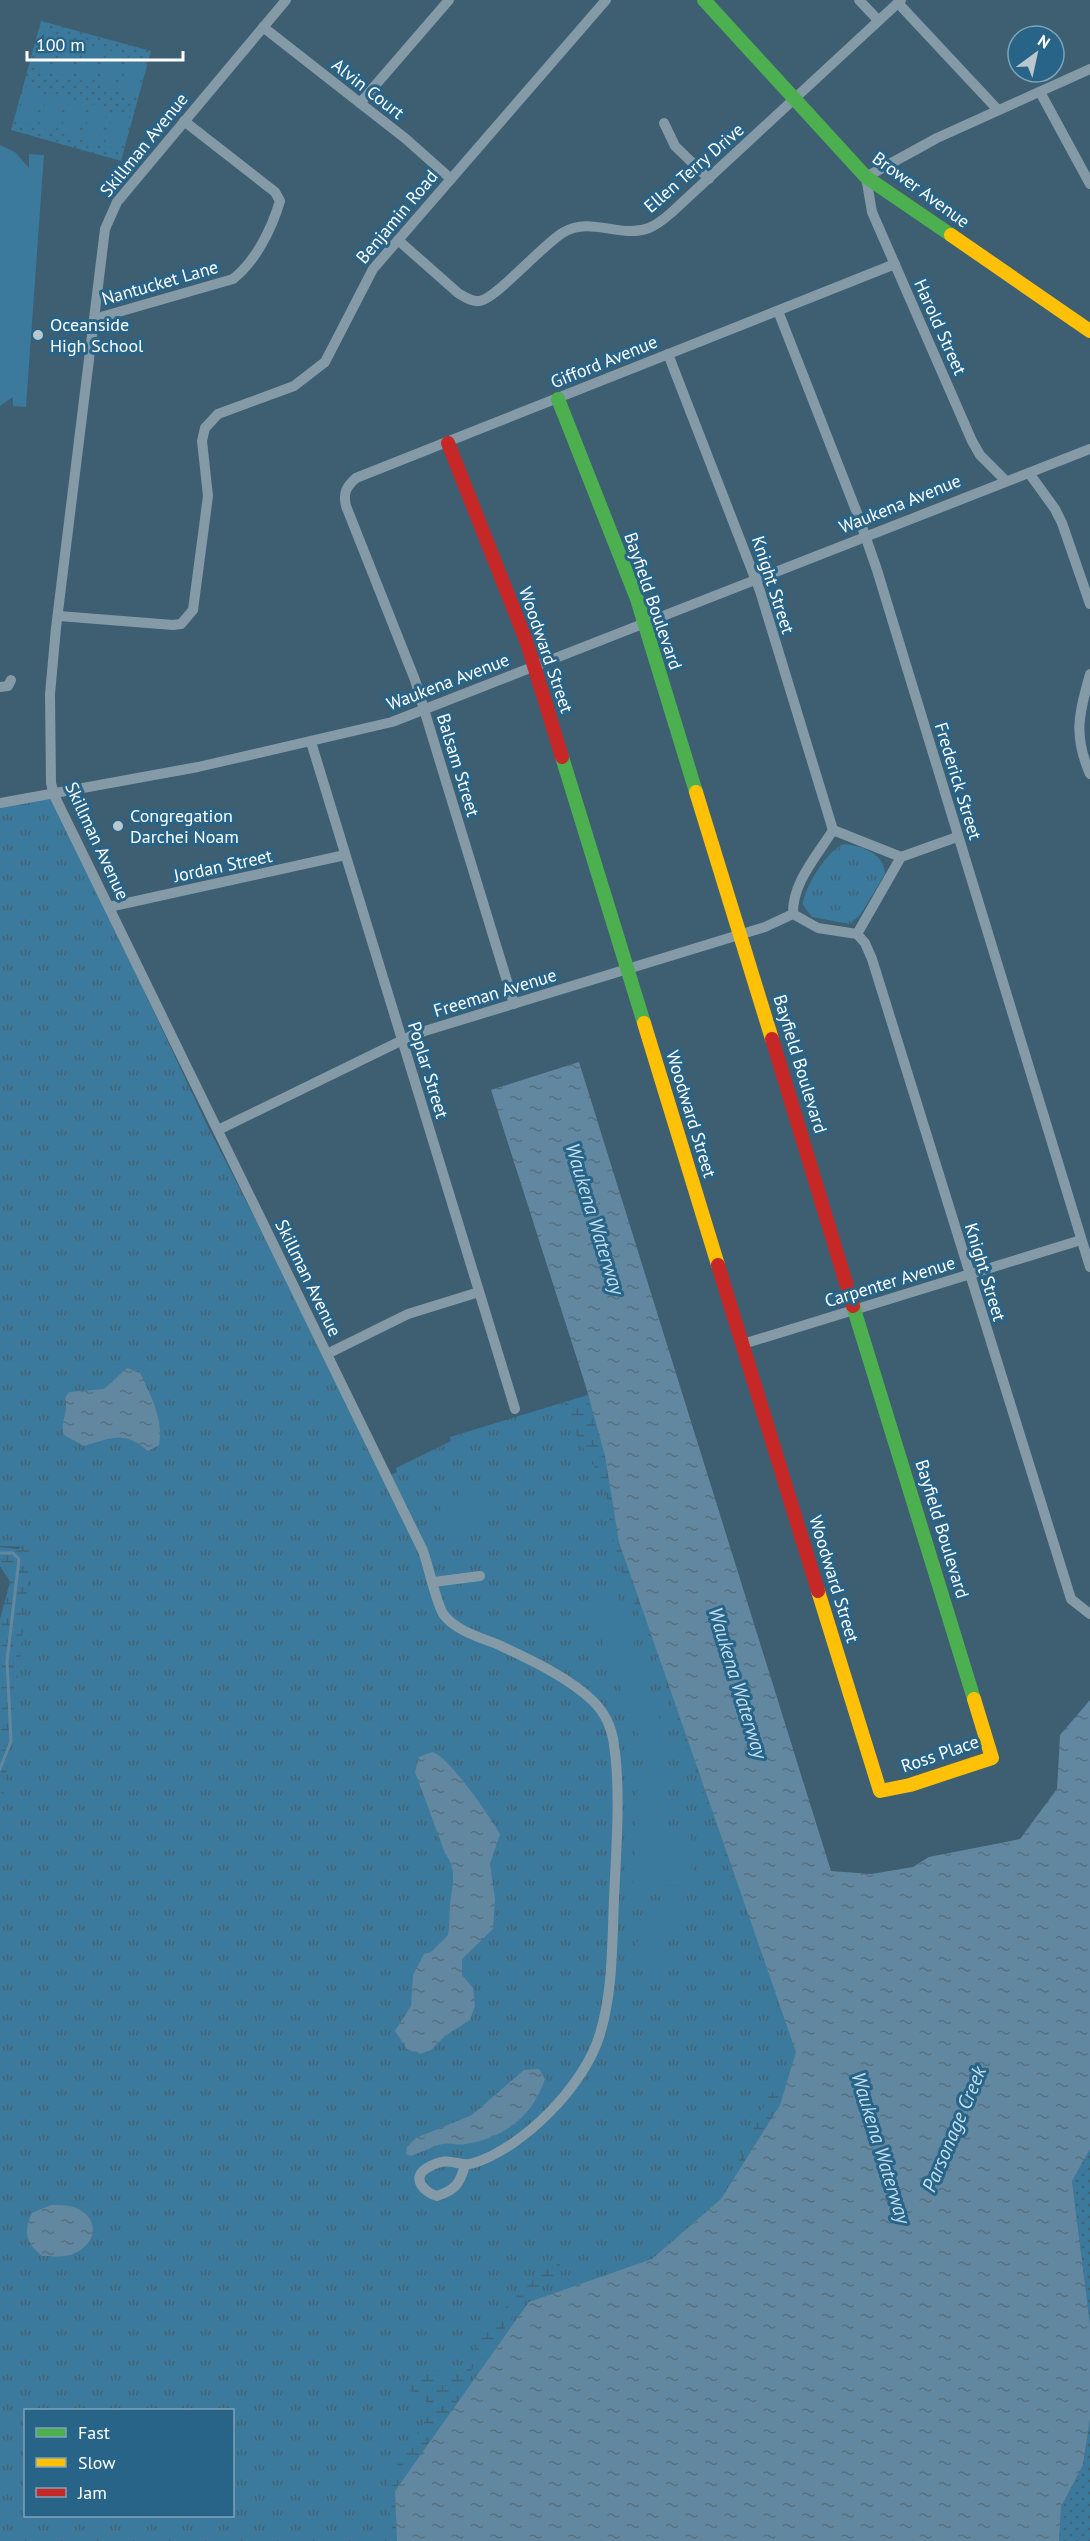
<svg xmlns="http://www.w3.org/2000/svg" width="1090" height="2541" viewBox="0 0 1090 2541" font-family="'PT Sans',sans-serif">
<defs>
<pattern id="grass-tufts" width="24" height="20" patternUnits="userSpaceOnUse" patternTransform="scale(1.5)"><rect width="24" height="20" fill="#3b7a9c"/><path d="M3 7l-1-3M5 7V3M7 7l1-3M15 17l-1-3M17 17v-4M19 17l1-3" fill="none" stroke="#446374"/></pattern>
<pattern id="wetland-marsh" width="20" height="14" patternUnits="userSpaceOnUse" patternTransform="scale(1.5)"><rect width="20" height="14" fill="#3b7a9c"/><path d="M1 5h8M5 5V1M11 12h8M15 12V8" fill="none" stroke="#446374"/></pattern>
<pattern id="park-dots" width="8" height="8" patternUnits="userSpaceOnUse" patternTransform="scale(1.5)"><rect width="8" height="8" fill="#3b7a9c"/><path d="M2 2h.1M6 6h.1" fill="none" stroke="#446374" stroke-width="1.8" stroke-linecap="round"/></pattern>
<pattern id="water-ripples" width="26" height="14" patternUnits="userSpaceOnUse" patternTransform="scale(1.5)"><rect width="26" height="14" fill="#6188a0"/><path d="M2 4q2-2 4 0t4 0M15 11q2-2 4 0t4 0" fill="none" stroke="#59707e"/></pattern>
</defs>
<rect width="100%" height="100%" fill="#3e5e72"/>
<g fill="url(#grass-tufts)" fill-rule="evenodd">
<path d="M 53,797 L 207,1125 L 387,1477 L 397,1472 L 396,1468 L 451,1441 L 450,1437 L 588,1395 L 803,2052 L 782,2149 L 395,2490 L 397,2541 L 0,2541 L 0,1745 L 28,1547 L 0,1546 L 0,804 ZM 26,2410 L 232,2410 L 232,2516 L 26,2516 Z"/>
<path d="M 844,844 C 862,846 884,853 885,874 L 860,915 L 850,924 L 812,917 L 803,905 C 802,890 829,848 844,844 Z"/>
</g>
<g fill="url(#wetland-marsh)">
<path d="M 587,1396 L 605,1456 L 619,1542 L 738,1886 L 735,1886 L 649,1638 L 614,1554 L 605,1486 L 578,1439 L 565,1402 Z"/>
<path d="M 26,1543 L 31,1546 L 15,1711 L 0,1817 L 0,1619 L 10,1582 L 0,1566 L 0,1547 L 18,1549 Z"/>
<path d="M 779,2086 L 785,2090 L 780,2105 L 721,2199 L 768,2097 Z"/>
<path d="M 573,2252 L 561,2260 L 558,2276 L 528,2296 L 481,2361 L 471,2370 L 470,2385 L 395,2490 L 397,2541 L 394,2541 L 388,2504 L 389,2477 L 434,2407 L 402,2385 L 422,2369 L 451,2372 L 467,2362 L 492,2321 L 549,2264 Z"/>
</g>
<g fill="url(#park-dots)">
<path d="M 41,21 L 151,51 L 121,161 L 11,130 Z"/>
<path d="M 1090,2149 L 1090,2324 L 1072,2180 Z"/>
<path d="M 1090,2419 L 1090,2541 L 1059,2541 L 1061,2507 L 1083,2465 Z"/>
</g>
<g fill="#3b7a9c">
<path d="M 42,31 L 58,36 L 48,71 L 32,67 Z"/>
<path d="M 64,37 L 80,42 L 70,78 L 54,73 Z"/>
<path d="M 85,44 L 102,48 L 92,83 L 76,79 Z"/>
<path d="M 107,50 L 123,54 L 114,90 L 98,85 Z"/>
<path d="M 129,56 L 146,60 L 136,96 L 119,91 Z"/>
<path d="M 26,86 L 43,90 L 33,126 L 17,121 Z"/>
<path d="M 48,92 L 65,97 L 55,132 L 38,128 Z"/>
<path d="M 70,98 L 86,103 L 77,138 L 60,133 Z"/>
<path d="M 92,104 L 108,109 L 98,144 L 82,140 Z"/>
<path d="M 114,110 L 130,115 L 121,150 L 104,146 Z"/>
<path d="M 0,145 L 15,152 L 29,168 L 29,154 L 44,155 L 26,407 L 13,406 L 13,397 L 0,406 Z"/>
<path d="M 471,1480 L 487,1513 L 472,1520 L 456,1487 Z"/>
<path d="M 451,1490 L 466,1523 L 451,1530 L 435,1497 Z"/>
<path d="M 616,1592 L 671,1752 L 648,1761 L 588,1602 Z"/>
<path d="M 638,1773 L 665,1775 L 665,1829 L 691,1829 L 692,1885 L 633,1886 Z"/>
<path d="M 656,1901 L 682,1913 L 659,1964 L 633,1952 Z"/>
</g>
<g fill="url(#water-ripples)">
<path d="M 579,1062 L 831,1871 L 871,1874 L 913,1867 L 929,1857 L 1020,1839 L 1057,1789 L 1060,1735 L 1090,1700 L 1090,2149 L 1072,2181 L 1090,2324 L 1090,2419 L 1083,2465 L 1061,2507 L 1059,2541 L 397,2541 L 395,2491 L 529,2302 L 652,2259 L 721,2199 L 780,2105 L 796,2052 L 619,1542 L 605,1456 L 586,1387 L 491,1090 Z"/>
<path d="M 127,1368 L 140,1373 C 151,1396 164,1420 159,1445 L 148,1451 C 123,1430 112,1438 84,1446 L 64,1435 C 60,1421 69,1412 65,1398 L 69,1392 L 104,1389 Z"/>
<path d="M 432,1752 C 449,1756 490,1817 500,1834 L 490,1864 L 495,1899 L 493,1929 L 462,1959 L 462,1975 L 473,1988 L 475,2006 L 470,2020 L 445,2036 L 431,2050 L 420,2054 L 407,2049 L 395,2031 L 411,2006 L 413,1975 L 424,1954 L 431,1952 L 448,1935 C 450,1925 449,1915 450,1905 C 452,1885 458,1871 445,1853 L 415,1772 L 419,1757 Z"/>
<path d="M 539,2069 L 545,2079 C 533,2116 504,2138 466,2144 C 458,2146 450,2142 442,2144 C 432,2147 421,2152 411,2156 L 406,2154 L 407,2147 L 416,2138 L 472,2115 L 524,2070 Z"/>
<path d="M 51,2205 C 57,2205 64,2205 70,2206 C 98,2213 101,2241 75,2253 C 66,2258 52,2256 42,2256 C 26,2243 23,2232 32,2213 Z"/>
</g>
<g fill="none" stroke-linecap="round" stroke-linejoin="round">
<path stroke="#6188a0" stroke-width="3" d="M 0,1553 L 13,1553 L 19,1559 L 7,1661 L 11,1741 L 0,1769"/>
<g stroke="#859aa7" stroke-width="10">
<path d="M 286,0 L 117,202 L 105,229 L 56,628 L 50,694 L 51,783 L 54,795 L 423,1551 C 428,1564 437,1607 444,1615 C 456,1631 482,1638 499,1645 C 531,1660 568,1677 593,1701 C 605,1713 612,1728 614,1745 C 621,1791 616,1852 614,1899 C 612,1944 613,1991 600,2034 C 585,2085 524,2147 474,2163 C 456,2169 452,2153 427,2168 C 410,2178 425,2193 437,2196 C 455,2190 460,2184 465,2165"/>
<path d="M 859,0 L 878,20"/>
<path d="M 898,3 L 998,110"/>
<path d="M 263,27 L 406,139 L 451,179"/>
<path d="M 1040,92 L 1090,184"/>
<path d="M 360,103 L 449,0"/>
<path d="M 664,123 L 675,146 L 709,179"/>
<path d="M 398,240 L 458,293 C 465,297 471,302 479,301 C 495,300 544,243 564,232 C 591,216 621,239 649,228 C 657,225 664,219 671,213 L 901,0"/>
<path d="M 778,311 L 859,518 L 877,570 L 1090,1267"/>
<path d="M 94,319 L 233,279 C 256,261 272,228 280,201 L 275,192 L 184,121"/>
<path d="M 668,354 L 760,591 L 833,830"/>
<path d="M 1029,473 L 1055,509 L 1062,523 L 1090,604"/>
<path d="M 1005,480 L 980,455 L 972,441 L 872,212 L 866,177 L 937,138 L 1090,69"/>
<path d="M 59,616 L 173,625 L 181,624 L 193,610 L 208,496 L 202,441 L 205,428 L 218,414 L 294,386 L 325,362 L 373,269 L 606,0"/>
<path d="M 1090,674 C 1079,714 1073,735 1090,774"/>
<path d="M 0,687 L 8,686 L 11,680"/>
<path d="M 311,742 L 515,1409"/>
<path d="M 0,803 L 198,767 L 392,722 L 1090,449"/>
<path d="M 833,830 C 817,856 792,883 793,914 L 818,928 L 857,934"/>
<path d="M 833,830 L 901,857"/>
<path d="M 109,907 L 345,855"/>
<path d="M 857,934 L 865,943 L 872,959 L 1071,1599 L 1090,1614"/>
<path d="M 857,934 L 901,857 L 957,837"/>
<path d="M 514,1004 L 415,680 L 346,506 C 343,493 346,487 356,478 L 895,264"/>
<path d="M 218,1130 L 415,1034 L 765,927 L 793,914"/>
<path d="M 743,1344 L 1081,1240"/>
<path d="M 327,1354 L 408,1314 L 479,1292"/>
<path d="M 434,1582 L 480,1576"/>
</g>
<g stroke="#4caf50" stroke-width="14">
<path d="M 704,0 L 866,177 L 951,235"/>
<path d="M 558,399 L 637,599 L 696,792"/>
<path d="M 562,757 L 644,1023"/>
<path d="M 853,1306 L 974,1699"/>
</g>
<g stroke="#ffc107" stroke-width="14">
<path d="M 951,235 L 1090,331"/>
<path d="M 696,792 L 772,1039"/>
<path d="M 644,1023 L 718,1265"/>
<path d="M 818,1591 L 880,1791 L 910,1785 L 992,1758 L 974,1699"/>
</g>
<g stroke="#c62828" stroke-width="14">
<path d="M 448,443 L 527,643 L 562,757"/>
<path d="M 772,1039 L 853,1306"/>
<path d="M 718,1265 L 818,1591"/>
</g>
</g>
<g fill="#bbc7ce" stroke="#286488" stroke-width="2">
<circle cx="38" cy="335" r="6"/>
<circle cx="118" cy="826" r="6"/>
</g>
<g text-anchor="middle" stroke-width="6" stroke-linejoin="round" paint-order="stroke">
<g font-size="18" fill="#fff" stroke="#286488">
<text transform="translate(368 89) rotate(38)" y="6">Alvin Court</text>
<text transform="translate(144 145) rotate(-51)" y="6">Skillman Avenue</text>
<text transform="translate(694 168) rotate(-41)" y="6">Ellen Terry Drive</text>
<text transform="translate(921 190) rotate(36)" y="6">Brower Avenue</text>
<text transform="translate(397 217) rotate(-50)" y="6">Benjamin Road</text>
<text transform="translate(160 283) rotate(-16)" y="6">Nantucket Lane</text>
<text transform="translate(940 327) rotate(66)" y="6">Harold Street</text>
<text transform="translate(604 362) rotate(-22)" y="6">Gifford Avenue</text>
<text transform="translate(900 504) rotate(-22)" y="6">Waukena Avenue</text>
<text transform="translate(773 585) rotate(72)" y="6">Knight Street</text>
<text transform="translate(653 601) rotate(71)" y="6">Bayfield Boulevard</text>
<text transform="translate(546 650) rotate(71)" y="6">Woodward Street</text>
<text transform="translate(448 682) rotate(-21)" y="6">Waukena Avenue</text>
<text transform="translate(458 765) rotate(73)" y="6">Balsam Street</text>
<text transform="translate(958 781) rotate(73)" y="6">Frederick Street</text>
<text transform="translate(97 841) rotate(65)" y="6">Skillman Avenue</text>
<text transform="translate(223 866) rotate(-12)" y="6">Jordan Street</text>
<text transform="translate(495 993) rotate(-17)" y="6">Freeman Avenue</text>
<text transform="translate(800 1064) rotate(73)" y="6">Bayfield Boulevard</text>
<text transform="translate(428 1070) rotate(73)" y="6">Poplar Street</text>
<text transform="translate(691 1114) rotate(73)" y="6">Woodward Street</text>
<text transform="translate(985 1272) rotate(73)" y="6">Knight Street</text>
<text transform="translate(308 1278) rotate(64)" y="6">Skillman Avenue</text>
<text transform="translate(890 1282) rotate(-17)" y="6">Carpenter Avenue</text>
<text transform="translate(942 1529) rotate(73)" y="6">Bayfield Boulevard</text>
<text transform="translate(834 1579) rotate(73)" y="6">Woodward Street</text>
<text transform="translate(940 1754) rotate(-19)" y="6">Ross Place</text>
</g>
<g font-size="18" fill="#fff" stroke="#286488" text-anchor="start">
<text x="50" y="331">Oceanside<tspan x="50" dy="21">High School</tspan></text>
<text x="130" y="822">Congregation<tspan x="130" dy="21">Darchei Noam</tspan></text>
</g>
<g font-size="20" font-style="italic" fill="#c1dff0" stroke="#286488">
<text transform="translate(595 1219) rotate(73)" y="7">Waukena Waterway</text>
<text transform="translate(738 1683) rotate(73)" y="7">Waukena Waterway</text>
<text transform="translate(954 2129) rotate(-67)" y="7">Parsonage Creek</text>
<text transform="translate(881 2148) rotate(73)" y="7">Waukena Waterway</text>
</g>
</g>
<rect x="24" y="2409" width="210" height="108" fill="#286488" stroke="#7ea2b8" stroke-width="1.5"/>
<rect x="36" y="2428" width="30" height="9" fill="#4caf50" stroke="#7ea2b8" stroke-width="1.5"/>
<text x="78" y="2439" font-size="18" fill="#ffffff">Fast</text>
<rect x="36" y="2458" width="30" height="9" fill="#ffc107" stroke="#7ea2b8" stroke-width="1.5"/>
<text x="78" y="2469" font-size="18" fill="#ffffff">Slow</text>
<rect x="36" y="2488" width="30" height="9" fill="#c62828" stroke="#7ea2b8" stroke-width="1.5"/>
<text x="78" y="2499" font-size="18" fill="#ffffff">Jam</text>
<g transform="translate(1036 54) rotate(33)"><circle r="28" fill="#286488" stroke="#7ea2b8" stroke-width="1.5"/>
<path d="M0-4.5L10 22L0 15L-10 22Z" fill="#bbc7ce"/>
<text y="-9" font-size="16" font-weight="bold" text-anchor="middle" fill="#ffffff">N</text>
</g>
<path d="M27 51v9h156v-9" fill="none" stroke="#ffffff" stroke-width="3"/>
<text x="36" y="51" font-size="18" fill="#ffffff" stroke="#286488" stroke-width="4.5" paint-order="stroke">100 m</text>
</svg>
